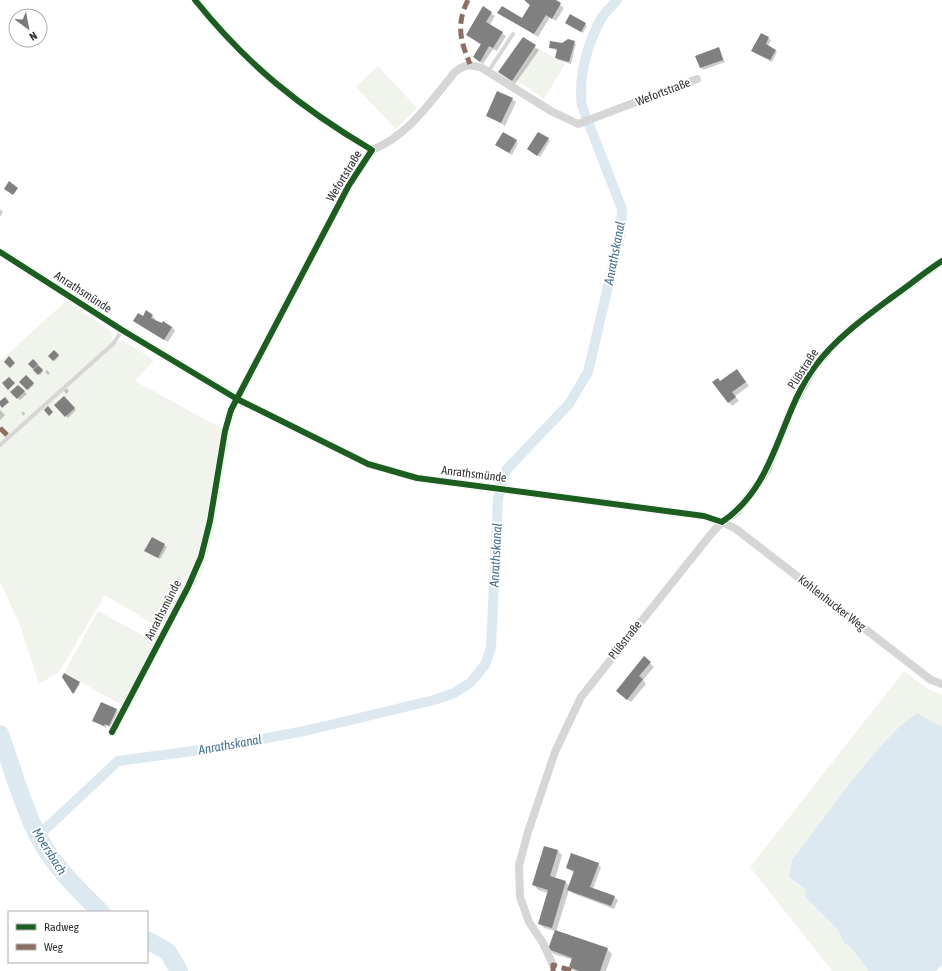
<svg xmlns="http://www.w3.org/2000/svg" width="942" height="971" viewBox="0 0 942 971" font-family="'Asap Condensed',sans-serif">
<rect width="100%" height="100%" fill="#fff"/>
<g fill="#f1f3ed">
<path d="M 537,48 L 565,64 L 544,99 L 515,79 Z"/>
<path d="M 378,66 L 417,108 L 396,129 L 356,87 Z"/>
<path d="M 66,301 L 111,331 L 113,344 L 122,340 L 154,360 L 135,381 L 230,433 L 213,533 L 203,571 L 168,633 L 105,595 L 59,672 L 39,684 L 19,622 L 0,582 L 0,361 Z"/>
<path d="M 98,611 L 155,642 L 122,705 L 64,673 Z"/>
<path d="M 904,671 L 926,688 L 942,695 L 942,727 L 917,714 L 812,835 L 792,861 L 793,882 L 801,885 L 806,891 L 805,897 L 837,929 L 844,943 L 851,948 L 869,971 L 832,971 L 750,867 Z"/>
</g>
<path fill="#dde9f1" d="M 917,713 L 942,727 L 942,965 L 936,971 L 869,971 L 851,948 L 844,943 L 837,929 L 805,897 L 806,891 C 802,884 794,883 789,876 L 792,860 C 818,827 842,792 869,760 C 884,743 898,726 917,713 Z"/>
<g fill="#0003">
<path d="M 527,0 L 554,0 L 564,8 L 556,21 L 550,17 L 538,37 L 499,13 L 522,19 L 530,5 Z"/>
<path d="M 483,7 L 495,16 L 490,25 L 506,36 L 497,51 L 493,49 L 483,64 L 474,57 L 481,45 L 467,35 Z"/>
<path d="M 585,24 L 587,26 L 583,33 L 568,25 Z"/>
<path d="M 761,34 L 771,40 L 768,46 L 777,52 L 772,62 L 755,53 Z"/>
<path d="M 523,38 L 539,50 L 515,84 L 499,72 Z"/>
<path d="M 574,42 L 576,44 L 571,64 L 558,60 L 556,57 L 558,51 L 550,47 Z"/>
<path d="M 719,48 L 725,62 L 703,70 L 701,68 Z"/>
<path d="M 512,99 L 516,102 L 505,126 L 487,115 Z"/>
<path d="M 548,139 L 550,141 L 540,157 L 530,151 Z"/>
<path d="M 516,141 L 518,143 L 512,155 L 496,145 Z"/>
<path d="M 0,209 L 3,212 L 0,217 Z"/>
<path d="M 152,316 L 156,319 L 154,321 L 172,327 L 175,331 L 168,342 L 138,324 L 143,317 Z"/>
<path d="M 54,351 L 59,356 L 55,361 L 49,356 Z"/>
<path d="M 33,360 L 43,372 L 40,375 L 29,364 Z"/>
<path d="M 47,370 L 50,373 L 48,375 L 45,372 Z"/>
<path d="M 740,374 L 749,386 L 735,396 L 739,401 L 732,406 L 729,402 L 721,382 Z"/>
<path d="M 26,377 L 34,385 L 28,390 L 21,382 Z"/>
<path d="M 18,386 L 27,394 L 20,400 L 12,392 Z"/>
<path d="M 66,388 L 69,391 L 66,394 L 64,391 Z"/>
<path d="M 64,397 L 76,410 L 68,418 L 56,405 Z"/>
<path d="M 0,410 L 5,415 L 0,420 Z"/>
<path d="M 21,411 L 25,413 L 25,414 L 23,416 Z"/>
<path d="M 152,538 L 167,547 L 160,559 L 148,553 Z"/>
<path d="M 644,658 L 654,667 L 643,680 L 646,684 L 631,702 L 620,694 Z"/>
<path d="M 63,677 L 80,684 L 74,694 Z"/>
<path d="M 116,709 L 118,712 L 111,728 L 107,725 L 106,728 L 94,721 Z"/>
<path d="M 558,851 L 562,855 L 555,879 L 565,882 L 570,886 L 574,873 L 567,868 L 598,864 L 601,867 L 593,889 L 614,897 L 618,900 L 614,909 L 572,893 L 569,890 L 556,932 L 607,949 L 612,954 L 606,971 L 574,971 L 570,967 L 573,960 L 554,954 L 549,949 L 555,931 L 544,928 L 539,923 L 548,893 L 538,890 L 534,885 Z"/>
</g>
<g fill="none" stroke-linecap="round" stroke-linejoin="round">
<path stroke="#dde9f1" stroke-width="10" d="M 38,836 L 118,761 L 215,748 L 309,730 L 434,700 L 454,693 L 470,683 L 485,665 L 491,648 L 498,498 L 506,470 L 569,404 L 588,372 L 621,231 L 622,209 L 582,106 C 578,78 587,44 601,19 C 605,12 612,6 617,0"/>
<g stroke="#dde9f1" stroke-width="18">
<path d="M 0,734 C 12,767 21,802 37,834 C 52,864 77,889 101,912"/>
<path d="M 147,940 L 168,952 L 179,971"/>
</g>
</g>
<g fill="#808080">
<path d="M 525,0 L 556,0 L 561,3 L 552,19 L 546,15 L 534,34 L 497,13 L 502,6 L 522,18 L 530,5 L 525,1 Z"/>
<path d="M 483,6 L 492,12 L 486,22 L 503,32 L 493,48 L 489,46 L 480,62 L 473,57 L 481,44 L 466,35 Z"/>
<path d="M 570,14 L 586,23 L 581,32 L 565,23 Z"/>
<path d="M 761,33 L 769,37 L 766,44 L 776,50 L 770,60 L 751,51 Z"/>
<path d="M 523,37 L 536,45 L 512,81 L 498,72 Z"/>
<path d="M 568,39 L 575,41 L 569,62 L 555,58 L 557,49 L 549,48 L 550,41 L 562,43 Z"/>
<path d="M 719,47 L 723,60 L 700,68 L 695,56 Z"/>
<path d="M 497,91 L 513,98 L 501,123 L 486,116 Z"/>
<path d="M 503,132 L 517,140 L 509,153 L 495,145 Z"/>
<path d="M 538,132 L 549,138 L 537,156 L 527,149 Z"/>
<path d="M 9,181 L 18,188 L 13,195 L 4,189 Z"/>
<path d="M 146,310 L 153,315 L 151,318 L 155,320 L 162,323 L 163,321 L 172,327 L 164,340 L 133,321 L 138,313 L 143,316 Z"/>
<path d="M 54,350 L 59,355 L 53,361 L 48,356 Z"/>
<path d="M 9,356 L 15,363 L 10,368 L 4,362 Z"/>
<path d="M 33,359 L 38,364 L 33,369 L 28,364 Z"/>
<path d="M 38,365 L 43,370 L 38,375 L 33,370 Z"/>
<path d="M 737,369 L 746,382 L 732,392 L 736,397 L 728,403 L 712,382 L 718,378 L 720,381 Z"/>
<path d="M 26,375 L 34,383 L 27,390 L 19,382 Z"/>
<path d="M 9,377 L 15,383 L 8,390 L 2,383 Z"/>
<path d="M 18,385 L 25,391 L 17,399 L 10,392 Z"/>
<path d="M 64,396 L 75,408 L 65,417 L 54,405 Z"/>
<path d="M 5,397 L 9,402 L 2,408 L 0,405 L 0,401 Z"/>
<path d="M 48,406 L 53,412 L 49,416 L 44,410 Z"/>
<path d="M 152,537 L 165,544 L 158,558 L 144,551 Z"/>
<path d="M 644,656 L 651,662 L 639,676 L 643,679 L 627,700 L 616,691 Z"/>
<path d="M 64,673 L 80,682 L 73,694 L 62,677 Z"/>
<path d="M 101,702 L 117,709 L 109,726 L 105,724 L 104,726 L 92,721 Z"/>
<path d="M 544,846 L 558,850 L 550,876 L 566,881 L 552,928 L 538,924 L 548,890 L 532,885 Z"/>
<path d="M 571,853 L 599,863 L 590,887 L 615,896 L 611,906 L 567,890 L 574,871 L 566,868 Z"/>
<path d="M 555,930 L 608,948 L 600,971 L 579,971 L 569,967 L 572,958 L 548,949 Z"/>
</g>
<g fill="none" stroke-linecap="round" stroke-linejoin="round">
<g stroke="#d6d6d6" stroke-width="4">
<path d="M 488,72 L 513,34"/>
<path d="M 0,445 L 113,344 L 122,330"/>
</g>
<g stroke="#d6d6d6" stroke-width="8">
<path d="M 372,150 C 408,136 431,101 455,72 C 465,64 470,64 482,68 L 551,111 L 578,124 L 697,79"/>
<path d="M 0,252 L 122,330 L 237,399 L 368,464 L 417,478 L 704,516 L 722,522 L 736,529 L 931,680 L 942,684"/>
<path d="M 112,732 L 188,587 L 201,557 L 210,521 L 225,431 L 231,410 L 349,185 L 372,150 C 301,108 247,65 195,0"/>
<path d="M 553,965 L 543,943 L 529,922 L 520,897 L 519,865 L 528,832 L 555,752 L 581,697 L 711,534 L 722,522 L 737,512 L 767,471 L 792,407 L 816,365 L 837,341 L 860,321 L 942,261"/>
</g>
<g stroke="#8d6e63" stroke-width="5" stroke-dasharray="10 5" stroke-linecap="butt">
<path d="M 468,0 C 456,24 460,40 470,64"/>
<path d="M 0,428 L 9,437"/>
<path d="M 553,971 L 553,965 L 573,971"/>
</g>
<defs>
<g id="cycleway">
<path d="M 0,252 L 122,330 L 237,399 L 368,464 L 417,478 L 704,516 L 722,522 C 778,484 778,415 816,365 C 837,337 867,316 895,295 C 911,284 926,271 942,261"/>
<path d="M 112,732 L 188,587 L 201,557 L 210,521 L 225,431 L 231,410 L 349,185 L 372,150 C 301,108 247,65 195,0"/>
</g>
</defs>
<use href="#cycleway" stroke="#fff" stroke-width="8"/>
<use href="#cycleway" stroke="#1b5e20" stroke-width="6"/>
</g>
<g text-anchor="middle" stroke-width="4" stroke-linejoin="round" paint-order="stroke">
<g font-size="12" fill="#323232" stroke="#fff">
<text transform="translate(663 92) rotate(-21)" y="4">Wefortstraße</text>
<text transform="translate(344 176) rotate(-59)" y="4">Wefortstraße</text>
<text transform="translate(83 292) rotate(33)" y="4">Anrathsmünde</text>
<text transform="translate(803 369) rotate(-57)" y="4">Plißstraße</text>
<text transform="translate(474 474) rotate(7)" y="4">Anrathsmünde</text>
<text transform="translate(832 603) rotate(38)" y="4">Kohlenhucker Weg</text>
<text transform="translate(163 610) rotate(-63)" y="4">Anrathsmünde</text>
<text transform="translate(625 640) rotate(-52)" y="4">Plißstraße</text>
</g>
<g font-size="13" font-style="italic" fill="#437190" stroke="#fff">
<text transform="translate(614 253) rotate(-79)" y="5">Anrathskanal</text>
<text transform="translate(495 555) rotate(-87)" y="5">Anrathskanal</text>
<text transform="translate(230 744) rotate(-10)" y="5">Anrathskanal</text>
<text transform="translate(50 851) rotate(58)" y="5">Moersbach</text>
</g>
</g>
<rect x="8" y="911" width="140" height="52" fill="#ffffff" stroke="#adadad"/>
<rect x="16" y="924" width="20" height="6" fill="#1b5e20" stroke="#adadad"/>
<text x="44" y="931" font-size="12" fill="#323232">Radweg</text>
<rect x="16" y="944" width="20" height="6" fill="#8d6e63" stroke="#adadad"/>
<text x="44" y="951" font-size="12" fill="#323232">Weg</text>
<g transform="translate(28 28) rotate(148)"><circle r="19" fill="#ffffff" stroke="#adadad"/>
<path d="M0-3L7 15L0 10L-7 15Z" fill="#7a7a7a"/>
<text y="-6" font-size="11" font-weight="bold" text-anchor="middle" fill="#323232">N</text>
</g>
</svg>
